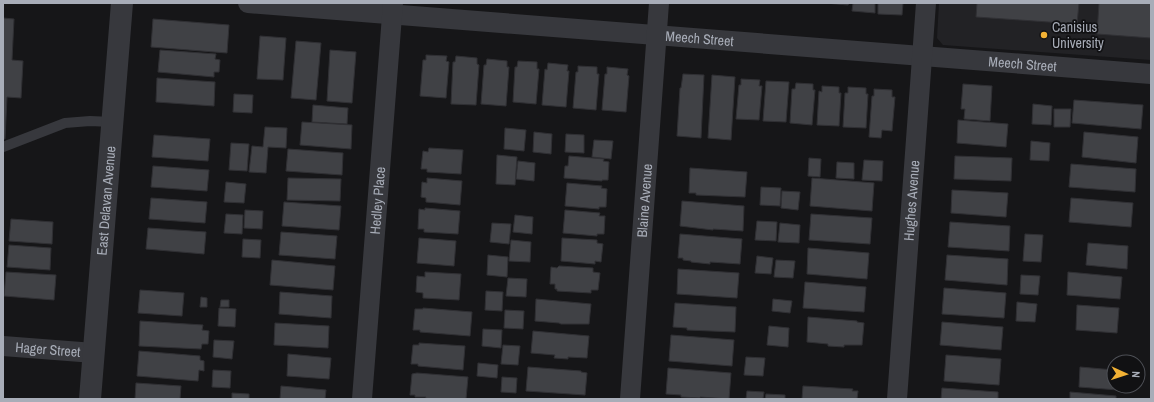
<svg xmlns="http://www.w3.org/2000/svg" width="1154" height="402" viewBox="0 0 1154 402" font-family="'Archivo Narrow',sans-serif">
<rect width="100%" height="100%" fill="#161618"/>
<path fill="#222225" d="M 939,3 L 1151,3 L 1151,60 L 943,45 L 937,38 Z"/>
<g fill="#404145" stroke="#303034">
<path d="M 825,3 L 849,3 L 848,5 Z"/>
<path d="M 853,3 L 875,3 L 875,13 L 852,11 Z"/>
<path d="M 878,3 L 903,3 L 902,15 L 878,14 Z"/>
<path d="M 977,3 L 1079,3 L 1077,24 L 976,17 Z"/>
<path d="M 1099,3 L 1151,3 L 1151,38 L 1097,34 Z"/>
<path d="M 3,18 L 14,19 L 12,60 L 23,61 L 21,98 L 7,97 L 5,139 L 3,139 Z"/>
<path d="M 153,19 L 229,25 L 227,53 L 151,47 Z"/>
<path d="M 260,36 L 286,38 L 283,80 L 257,79 Z"/>
<path d="M 296,41 L 321,43 L 316,100 L 291,98 Z"/>
<path d="M 160,50 L 216,54 L 215,59 L 220,60 L 219,72 L 214,72 L 214,77 L 158,72 Z"/>
<path d="M 330,50 L 356,52 L 352,103 L 327,101 Z"/>
<path d="M 426,55 L 447,56 L 446,61 L 449,62 L 446,98 L 420,96 L 423,60 L 426,60 Z"/>
<path d="M 456,56 L 477,58 L 477,64 L 479,65 L 476,105 L 451,104 L 453,62 L 455,62 Z"/>
<path d="M 487,59 L 507,61 L 507,67 L 509,67 L 506,106 L 481,104 L 484,65 L 486,65 Z"/>
<path d="M 518,61 L 537,62 L 537,69 L 539,69 L 536,104 L 513,102 L 515,67 L 517,67 Z"/>
<path d="M 548,63 L 568,65 L 567,71 L 569,71 L 566,107 L 542,105 L 545,69 L 547,70 Z"/>
<path d="M 578,66 L 597,67 L 597,74 L 599,74 L 596,110 L 573,108 L 576,72 L 578,72 Z"/>
<path d="M 607,67 L 628,69 L 627,75 L 629,76 L 626,112 L 602,110 L 605,74 L 607,74 Z"/>
<path d="M 683,74 L 704,75 L 701,138 L 677,136 L 680,88 L 681,88 Z"/>
<path d="M 712,75 L 735,77 L 731,140 L 708,138 Z"/>
<path d="M 157,78 L 215,82 L 214,106 L 156,102 Z"/>
<path d="M 741,79 L 760,80 L 759,86 L 762,86 L 759,120 L 736,119 L 739,85 L 741,85 Z"/>
<path d="M 766,81 L 789,82 L 786,122 L 763,121 Z"/>
<path d="M 796,83 L 813,84 L 813,90 L 815,90 L 812,125 L 790,123 L 792,89 L 795,89 Z"/>
<path d="M 963,84 L 992,86 L 990,121 L 964,119 L 965,109 L 961,109 Z"/>
<path d="M 822,86 L 839,87 L 839,93 L 841,93 L 839,126 L 817,125 L 819,91 L 822,92 Z"/>
<path d="M 848,87 L 866,88 L 866,94 L 868,94 L 866,128 L 843,127 L 845,93 L 848,93 Z"/>
<path d="M 874,89 L 892,90 L 892,97 L 895,97 L 892,131 L 882,130 L 881,138 L 869,137 L 872,96 L 874,96 Z"/>
<path d="M 234,94 L 253,95 L 252,113 L 233,112 Z"/>
<path d="M 1074,100 L 1143,105 L 1141,129 L 1072,123 Z"/>
<path d="M 1033,104 L 1052,106 L 1051,125 L 1032,124 Z"/>
<path d="M 313,105 L 348,108 L 347,124 L 312,122 Z"/>
<path d="M 1054,109 L 1071,109 L 1070,127 L 1054,127 Z"/>
<path d="M 958,120 L 1008,124 L 1006,147 L 957,143 Z"/>
<path d="M 302,122 L 352,125 L 351,149 L 300,145 Z"/>
<path d="M 265,127 L 287,128 L 286,148 L 268,147 L 266,173 L 249,172 L 252,146 L 263,147 Z"/>
<path d="M 505,128 L 526,130 L 524,151 L 504,149 Z"/>
<path d="M 534,132 L 552,134 L 551,154 L 533,152 Z"/>
<path d="M 1084,132 L 1138,137 L 1136,163 L 1082,157 Z"/>
<path d="M 566,134 L 584,135 L 584,153 L 565,152 Z"/>
<path d="M 154,135 L 210,139 L 208,161 L 152,157 Z"/>
<path d="M 594,140 L 613,141 L 611,159 L 592,157 Z"/>
<path d="M 1031,141 L 1050,143 L 1049,161 L 1030,160 Z"/>
<path d="M 231,143 L 249,144 L 247,171 L 229,170 Z"/>
<path d="M 429,148 L 463,150 L 461,174 L 427,172 L 427,169 L 421,169 L 423,151 L 428,152 Z"/>
<path d="M 288,149 L 343,153 L 342,175 L 286,171 Z"/>
<path d="M 497,155 L 517,157 L 515,185 L 496,184 Z"/>
<path d="M 569,156 L 604,159 L 603,161 L 609,162 L 608,180 L 602,180 L 602,181 L 564,178 L 565,166 L 568,166 Z"/>
<path d="M 955,156 L 1012,158 L 1011,181 L 954,179 Z"/>
<path d="M 809,158 L 821,159 L 820,177 L 808,176 Z"/>
<path d="M 864,160 L 883,161 L 882,181 L 862,180 Z"/>
<path d="M 518,161 L 535,163 L 534,181 L 516,179 Z"/>
<path d="M 837,162 L 854,163 L 854,179 L 836,178 Z"/>
<path d="M 1071,164 L 1136,169 L 1135,192 L 1069,187 Z"/>
<path d="M 153,166 L 209,170 L 207,191 L 151,187 Z"/>
<path d="M 690,168 L 747,172 L 745,197 L 696,195 L 696,193 L 689,193 Z"/>
<path d="M 288,178 L 341,179 L 340,201 L 287,200 Z"/>
<path d="M 427,178 L 462,181 L 460,205 L 426,202 L 426,198 L 421,197 L 422,182 L 427,183 Z"/>
<path d="M 812,178 L 874,183 L 872,211 L 810,206 Z"/>
<path d="M 226,182 L 246,184 L 244,203 L 224,202 Z"/>
<path d="M 567,183 L 602,186 L 601,188 L 607,189 L 606,207 L 599,207 L 599,209 L 565,206 Z"/>
<path d="M 761,187 L 781,188 L 780,206 L 760,205 Z"/>
<path d="M 952,190 L 1008,193 L 1006,217 L 951,213 Z"/>
<path d="M 782,191 L 800,192 L 798,210 L 781,208 Z"/>
<path d="M 151,198 L 207,202 L 205,223 L 149,219 Z"/>
<path d="M 1071,198 L 1133,203 L 1131,227 L 1069,222 Z"/>
<path d="M 682,201 L 744,206 L 743,231 L 713,229 L 713,230 L 680,226 Z"/>
<path d="M 284,202 L 341,206 L 339,230 L 282,226 Z"/>
<path d="M 425,208 L 460,211 L 458,234 L 424,232 L 424,229 L 418,229 L 419,209 L 425,210 Z"/>
<path d="M 245,210 L 263,211 L 262,229 L 244,228 Z"/>
<path d="M 565,210 L 600,213 L 599,216 L 605,216 L 604,234 L 597,234 L 597,236 L 563,233 Z"/>
<path d="M 226,214 L 243,215 L 242,234 L 224,233 Z"/>
<path d="M 811,214 L 872,218 L 870,244 L 809,240 Z"/>
<path d="M 515,215 L 533,217 L 532,234 L 513,232 Z"/>
<path d="M 11,219 L 53,222 L 52,244 L 9,241 Z"/>
<path d="M 757,221 L 777,222 L 776,241 L 755,240 Z"/>
<path d="M 950,222 L 1010,226 L 1009,251 L 948,247 Z"/>
<path d="M 492,223 L 511,224 L 509,244 L 490,242 Z"/>
<path d="M 780,223 L 800,225 L 799,243 L 778,242 Z"/>
<path d="M 148,228 L 206,232 L 204,254 L 146,249 Z"/>
<path d="M 281,232 L 337,236 L 335,259 L 279,255 Z"/>
<path d="M 680,234 L 742,239 L 740,264 L 710,262 L 710,264 L 691,262 L 691,261 L 683,260 L 683,258 L 678,258 Z"/>
<path d="M 1025,234 L 1043,235 L 1041,262 L 1023,261 Z"/>
<path d="M 419,238 L 456,241 L 454,266 L 417,263 Z"/>
<path d="M 562,238 L 597,240 L 597,243 L 603,244 L 601,262 L 595,261 L 595,264 L 561,261 Z"/>
<path d="M 243,239 L 261,240 L 260,258 L 242,257 Z"/>
<path d="M 511,240 L 531,242 L 530,262 L 509,261 Z"/>
<path d="M 1088,243 L 1128,246 L 1127,269 L 1086,265 Z"/>
<path d="M 9,245 L 51,248 L 50,270 L 7,267 Z"/>
<path d="M 808,248 L 869,253 L 867,279 L 807,274 Z"/>
<path d="M 488,255 L 508,257 L 507,277 L 487,275 Z"/>
<path d="M 947,255 L 1008,259 L 1007,285 L 945,280 Z"/>
<path d="M 757,256 L 773,258 L 771,274 L 755,273 Z"/>
<path d="M 272,260 L 335,266 L 333,290 L 270,285 Z"/>
<path d="M 776,260 L 795,261 L 793,278 L 774,277 Z"/>
<path d="M 559,266 L 593,268 L 593,272 L 600,273 L 598,290 L 591,290 L 591,293 L 557,291 L 557,289 L 555,289 L 555,284 L 550,284 L 551,267 L 557,268 Z"/>
<path d="M 678,269 L 739,273 L 737,298 L 677,294 Z"/>
<path d="M 6,272 L 56,275 L 54,300 L 4,296 Z"/>
<path d="M 425,272 L 461,274 L 459,300 L 423,298 L 423,293 L 416,292 L 417,276 L 425,277 Z"/>
<path d="M 1068,272 L 1122,277 L 1120,299 L 1067,295 Z"/>
<path d="M 1021,275 L 1040,276 L 1038,295 L 1020,294 Z"/>
<path d="M 508,278 L 527,279 L 526,297 L 506,296 Z"/>
<path d="M 805,282 L 866,287 L 864,312 L 803,308 Z"/>
<path d="M 944,288 L 1006,293 L 1004,318 L 942,314 Z"/>
<path d="M 140,290 L 184,293 L 182,316 L 138,313 Z"/>
<path d="M 486,291 L 503,292 L 502,311 L 485,310 Z"/>
<path d="M 280,292 L 332,296 L 331,318 L 279,314 Z"/>
<path d="M 201,297 L 207,298 L 207,307 L 200,307 Z"/>
<path d="M 536,299 L 591,304 L 589,324 L 561,324 L 559,323 L 535,321 Z"/>
<path d="M 773,299 L 792,301 L 790,313 L 772,311 Z"/>
<path d="M 221,300 L 229,300 L 229,307 L 220,307 Z"/>
<path d="M 1017,302 L 1037,304 L 1035,322 L 1016,321 Z"/>
<path d="M 675,303 L 736,307 L 735,332 L 687,330 L 687,328 L 673,327 Z"/>
<path d="M 1077,305 L 1119,308 L 1117,333 L 1076,330 Z"/>
<path d="M 219,308 L 236,309 L 235,327 L 218,326 Z"/>
<path d="M 423,308 L 472,312 L 470,336 L 420,332 L 420,330 L 413,330 L 415,309 L 423,309 Z"/>
<path d="M 505,310 L 524,311 L 523,329 L 504,328 Z"/>
<path d="M 808,317 L 857,321 L 857,322 L 864,323 L 862,345 L 844,345 L 844,347 L 828,346 L 828,344 L 807,342 Z"/>
<path d="M 140,321 L 203,325 L 202,330 L 209,331 L 208,344 L 202,344 L 201,349 L 139,346 Z"/>
<path d="M 942,322 L 1003,327 L 1001,350 L 940,345 Z"/>
<path d="M 275,323 L 329,326 L 328,348 L 274,345 Z"/>
<path d="M 769,326 L 789,328 L 788,347 L 767,345 Z"/>
<path d="M 483,329 L 502,330 L 501,348 L 482,346 Z"/>
<path d="M 533,331 L 589,336 L 587,358 L 568,357 L 568,359 L 554,358 L 555,355 L 531,353 Z"/>
<path d="M 671,335 L 734,340 L 732,366 L 669,361 Z"/>
<path d="M 214,340 L 234,341 L 232,359 L 213,357 Z"/>
<path d="M 419,343 L 465,346 L 463,370 L 418,366 L 418,364 L 411,364 L 413,345 L 419,345 Z"/>
<path d="M 503,345 L 520,346 L 518,365 L 501,364 Z"/>
<path d="M 139,351 L 200,356 L 200,360 L 204,361 L 204,371 L 199,370 L 198,381 L 137,376 Z"/>
<path d="M 288,354 L 331,358 L 329,379 L 287,376 Z"/>
<path d="M 946,355 L 1001,359 L 999,385 L 944,381 Z"/>
<path d="M 746,357 L 765,358 L 763,376 L 744,375 Z"/>
<path d="M 478,363 L 498,365 L 497,378 L 477,376 Z"/>
<path d="M 528,367 L 581,371 L 581,372 L 587,373 L 585,395 L 526,391 Z"/>
<path d="M 1080,367 L 1114,370 L 1114,386 L 1119,386 L 1118,390 L 1079,387 Z"/>
<path d="M 668,368 L 731,373 L 729,399 L 700,397 L 700,398 L 681,397 L 681,395 L 666,394 Z"/>
<path d="M 213,370 L 231,371 L 230,388 L 212,387 Z"/>
<path d="M 417,373 L 468,377 L 466,399 L 425,399 L 426,397 L 415,397 L 415,395 L 410,395 L 412,374 Z"/>
<path d="M 502,377 L 517,378 L 516,393 L 501,392 Z"/>
<path d="M 136,383 L 181,386 L 180,399 L 135,399 Z"/>
<path d="M 281,386 L 326,390 L 325,399 L 280,399 Z"/>
<path d="M 803,386 L 853,389 L 852,391 L 858,391 L 857,399 L 802,399 Z"/>
<path d="M 942,388 L 998,392 L 998,399 L 941,399 Z"/>
<path d="M 747,391 L 764,392 L 763,399 L 746,399 Z"/>
<path d="M 1070,392 L 1116,396 L 1116,399 L 1070,399 Z"/>
<path d="M 232,393 L 249,394 L 249,399 L 232,399 Z"/>
<path d="M 766,394 L 785,395 L 785,399 L 765,399 Z"/>
</g>
<g fill="none" stroke-linecap="round" stroke-linejoin="round">
<path stroke="#37383d" stroke-width="10" d="M 3,147 L 65,123 L 90,121 L 112,122"/>
<g stroke="#37383d" stroke-width="20">
<path id="s1" d="M 248,3 L 1151,74"/>
<path id="s2" d="M 3,346 L 94,353"/>
<path id="s3" d="M 362,399 L 393,3"/>
<path id="s4" d="M 630,399 L 659,3"/>
<path id="s5" d="M 897,399 L 926,3"/>
</g>
<path stroke="#37383d" stroke-width="22" id="s6" d="M 90,399 L 122,3"/>
</g>
<circle fill="#f2b134" stroke="#111113" stroke-width="1.5" cx="1044" cy="35" r="4"/>
<g text-anchor="middle" stroke-width="3.5" stroke-linejoin="round" paint-order="stroke">
<g font-size="14" fill="#a8adb8" stroke="#111113" text-anchor="start">
<text x="1052" y="32">Canisius<tspan x="1052" dy="16">University</tspan></text>
</g>
<g font-size="14" fill="#a8adb8" stroke="#111113">
<text dy="5" stroke="none"><textPath href="#s1" startOffset="453">Meech Street</textPath></text>
<text dy="5" stroke="none"><textPath href="#s1" startOffset="777">Meech Street</textPath></text>
<text dy="5" stroke="none"><textPath href="#s6" startOffset="199">East Delavan Avenue</textPath></text>
<text dy="5" stroke="none"><textPath href="#s3" startOffset="199">Hedley Place</textPath></text>
<text dy="5" stroke="none"><textPath href="#s4" startOffset="199">Blaine Avenue</textPath></text>
<text dy="5" stroke="none"><textPath href="#s5" startOffset="199">Hughes Avenue</textPath></text>
<text dy="5" stroke="none"><textPath href="#s2" startOffset="45">Hager Street</textPath></text>
</g>
</g>
<rect width="1154" height="402" fill="none" stroke="#a8adb8" stroke-width="8"/>
<g transform="translate(1126 374) rotate(93)"><circle r="19" fill="#111113" stroke="#4d4f55"/>
<path d="M0-3L7 15L0 10L-7 15Z" fill="#f2b134"/>
<text y="-6" font-size="11" font-weight="bold" text-anchor="middle" fill="#a8adb8">N</text>
</g>
</svg>
